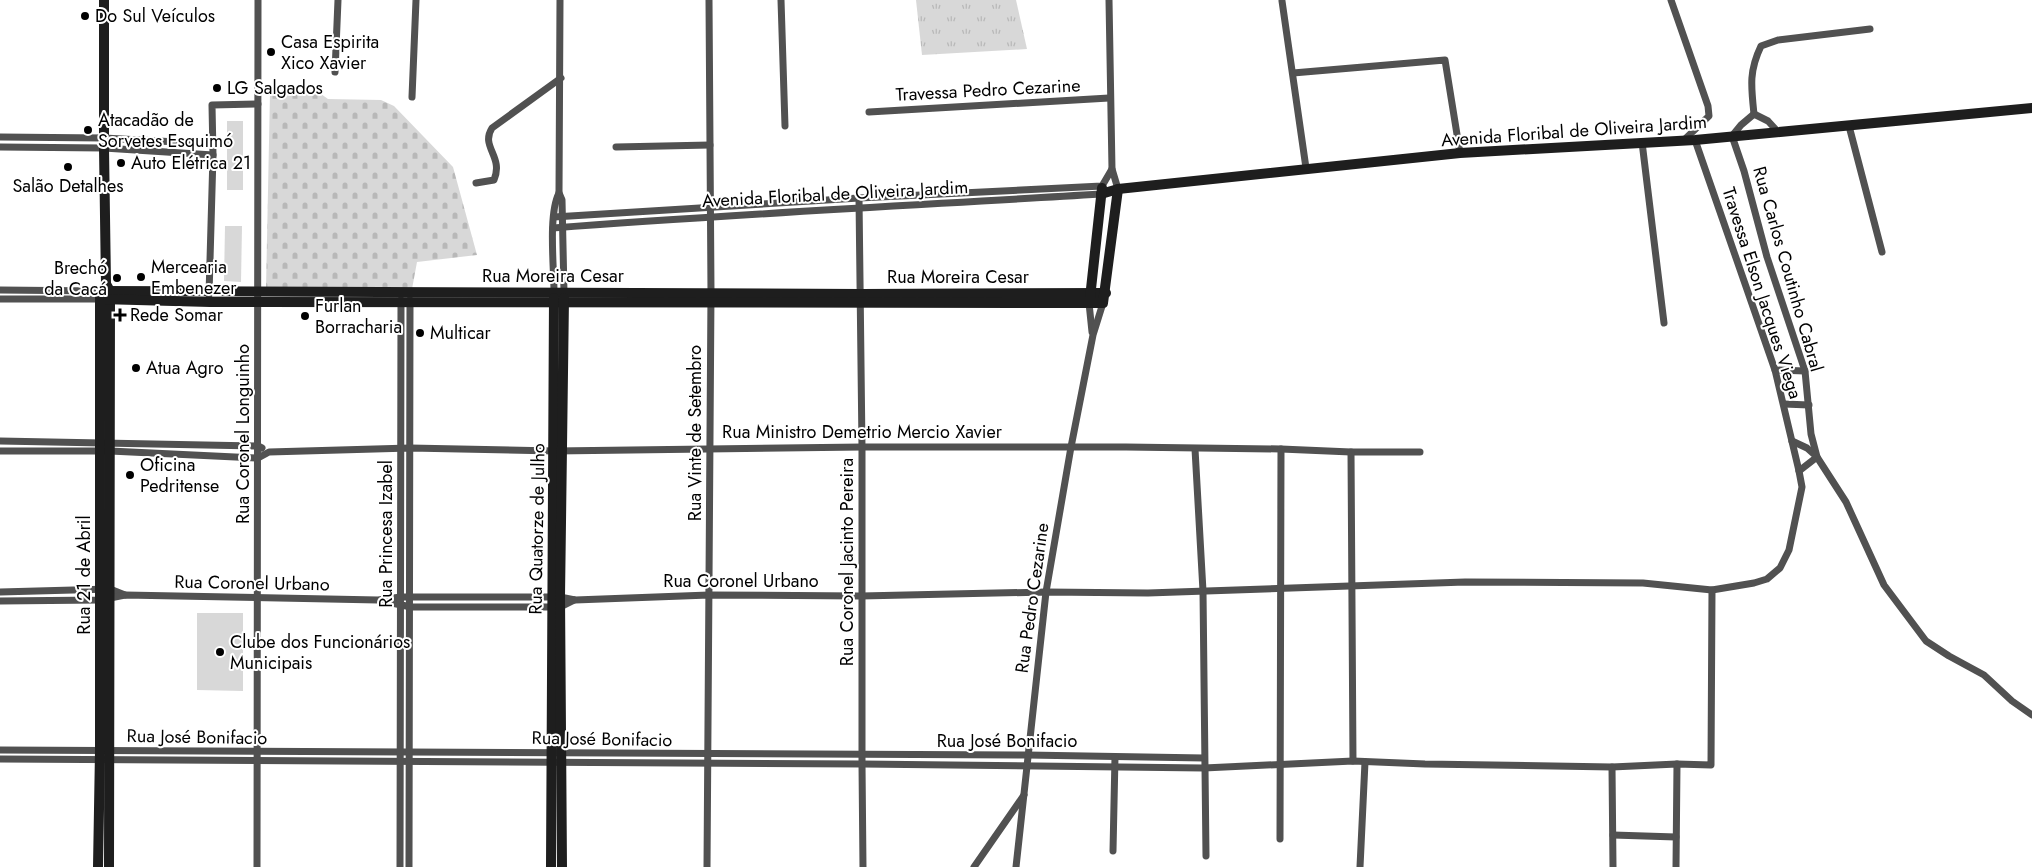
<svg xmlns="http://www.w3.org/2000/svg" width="2032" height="867" viewBox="0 0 2032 867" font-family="Jost,sans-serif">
<defs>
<pattern id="grass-tufts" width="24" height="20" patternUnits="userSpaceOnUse" patternTransform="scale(1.25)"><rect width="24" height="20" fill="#d8d8d8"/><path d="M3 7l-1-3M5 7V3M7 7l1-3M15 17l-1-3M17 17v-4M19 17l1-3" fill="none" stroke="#b8b8b8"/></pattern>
<pattern id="cemetery-stones" width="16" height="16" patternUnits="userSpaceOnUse" patternTransform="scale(1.25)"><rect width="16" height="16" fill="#d8d8d8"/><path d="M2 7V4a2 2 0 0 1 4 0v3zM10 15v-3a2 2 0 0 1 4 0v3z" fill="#b8b8b8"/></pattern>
</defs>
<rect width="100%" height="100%" fill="#fff"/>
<path fill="url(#grass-tufts)" d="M 916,0 L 1016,0 L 1027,49 L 922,55 Z"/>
<path fill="url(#cemetery-stones)" d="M 270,93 L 321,94 L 328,99 L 381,100 L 394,106 L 453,167 L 477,255 L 417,262 L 412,289 L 266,288 Z"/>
<g fill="#d8d8d8">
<rect x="227" y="121" width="16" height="69"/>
<path d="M 225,226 L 242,226 L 241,282 L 224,281 Z"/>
<path d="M 197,613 L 243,613 L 243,691 L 197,690 Z"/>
</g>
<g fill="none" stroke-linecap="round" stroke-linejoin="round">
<g stroke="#515151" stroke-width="7">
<path d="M 781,0 L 785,126"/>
<path d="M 1671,0 L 1708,106 L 1709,116 L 1684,140"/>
<path d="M 1282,1 L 1306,168"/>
<path d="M 335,72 L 338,0"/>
<path d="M 1293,73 L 1445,60 L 1460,153"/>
<path d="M 412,97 L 416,0"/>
<path d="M 869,112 L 1109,98"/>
<path d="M 1754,114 C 1751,86 1749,71 1761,46 L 1778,40 L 1870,29"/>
<path d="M 1849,126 L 1882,252"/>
<path d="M 1779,133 L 1768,121 L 1754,114 L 1741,125 L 1732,136 L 1744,171 L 1767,257 L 1805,371 L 1811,434 L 1817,457 L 1846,502 L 1884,585 L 1926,641 L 1949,656 L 1984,675 L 2012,701 L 2032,715"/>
<path d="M 0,137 L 104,138 L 213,144"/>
<path d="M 1642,142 L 1664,323"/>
<path d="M 0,147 L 104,148 L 213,155"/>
<path d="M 616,147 L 710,145"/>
<path d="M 1112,169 L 1118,189"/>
<path d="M 476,183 L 494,180 C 504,156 480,147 492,128 L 561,78"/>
<path d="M 559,193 L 562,200 L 564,292"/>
<path d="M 859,198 L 862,447 L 862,764 L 863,867"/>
<path d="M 554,217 L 859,198 L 1102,186 L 1112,169 L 1109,0"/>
<path d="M 553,228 C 736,214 919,205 1101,194"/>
<path d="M 0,290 L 101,291"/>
<path d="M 554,292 C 554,267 548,214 559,193 L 560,0"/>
<path d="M 209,295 L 213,155 L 212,105 L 258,104"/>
<path d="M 0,299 L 100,299"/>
<path d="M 1089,303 L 1092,332"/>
<path d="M 1775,370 L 1805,371"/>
<path d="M 1784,404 L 1809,405"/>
<path d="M 0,441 L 258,446 L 262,448"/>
<path d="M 1792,441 L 1807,448 L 1817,457 L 1799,471"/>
<path d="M 1195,449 L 1203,591 L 1206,856"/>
<path d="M 0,451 L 110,451 L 258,458 L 269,452 L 410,448 L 555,451 L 862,447 L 1126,447 L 1281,449 L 1351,452 L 1420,452"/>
<path d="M 1351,452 L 1353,761"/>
<path d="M 0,592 L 110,589 L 125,595"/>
<path d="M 0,601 L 100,600 L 125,595 L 378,600 L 401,597 L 560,597 L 575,600 L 709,595 L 861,596 L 1046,592 L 1148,593 L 1465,582 L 1643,583 L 1712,590 L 1754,583 L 1767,579 L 1780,568 L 1789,550 L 1802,487 L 1799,471 L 1775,370 L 1695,140"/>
<path d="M 382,601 L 411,607 L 560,607 L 574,600"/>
<path d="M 0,750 L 1027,755 L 1204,758"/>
<path d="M 0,759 L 862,764 L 1204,768 L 1353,761 L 1425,764 L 1612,767 L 1677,764 L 1711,765 L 1712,590"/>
<path d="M 1612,767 L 1613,867"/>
<path d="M 1613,835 L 1676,837"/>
<path d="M 1280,839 L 1281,449"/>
<path d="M 1113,851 L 1115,757"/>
<path d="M 257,867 L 258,0"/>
<path d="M 400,867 L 401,300"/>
<path d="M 409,867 L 410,300"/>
<path d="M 707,867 L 711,292 L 709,0"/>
<path d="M 974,867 L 1024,795"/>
<path d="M 1016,867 L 1046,592 L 1071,447 L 1093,335 L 1103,303"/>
<path d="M 1360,867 L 1365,762"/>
<path d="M 1676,867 L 1677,764"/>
</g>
<g stroke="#1e1e1e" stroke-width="10">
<path d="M 104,0 L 104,148 L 106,284 L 110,291 L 110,299 L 109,867"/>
<path d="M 1101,194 L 1118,189 L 1460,153 L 1695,140 L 2032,108"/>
<path d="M 101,291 L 861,294 L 1106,293"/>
<path d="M 1090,298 L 1102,188"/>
<path d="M 100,299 L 210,302 L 1103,303 L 1118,189"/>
<path d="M 98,867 L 100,751 L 100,293"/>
<path d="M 551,867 L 554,298"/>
<path d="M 562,867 L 560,597 L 564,298"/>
</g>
</g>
<g fill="#000" stroke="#fff" stroke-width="2">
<circle cx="85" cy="16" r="5"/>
<circle cx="271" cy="52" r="5"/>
<circle cx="217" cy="88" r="5"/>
<circle cx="88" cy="130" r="5"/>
<circle cx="121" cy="163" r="5"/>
<circle cx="68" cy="167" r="5"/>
<circle cx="141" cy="277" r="5"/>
<circle cx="117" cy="278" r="5"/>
<path d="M117.5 307.5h5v5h5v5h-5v5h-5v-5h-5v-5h5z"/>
<circle cx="305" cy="316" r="5"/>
<circle cx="420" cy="333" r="5"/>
<circle cx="136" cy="368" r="5"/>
<circle cx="130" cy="475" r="5"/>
<circle cx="220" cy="652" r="5"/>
</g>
<g text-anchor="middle" stroke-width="4" stroke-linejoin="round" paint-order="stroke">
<g font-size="18" fill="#000" stroke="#fff" text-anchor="start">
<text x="95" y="22">Do Sul Veículos</text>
<text x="281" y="48">Casa Espirita<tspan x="281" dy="21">Xico Xavier</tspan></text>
<text x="227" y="94">LG Salgados</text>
<text x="98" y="126">Atacadão de<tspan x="98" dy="21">Sorvetes Esquimó</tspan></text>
<text x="131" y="169">Auto Elétrica 21</text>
<text x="68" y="192" text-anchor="middle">Salão Detalhes</text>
<text x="151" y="273">Mercearia<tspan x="151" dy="21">Embenezer</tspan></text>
<text x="107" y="274" text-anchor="end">Brechó<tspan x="107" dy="21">da Cacá</tspan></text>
<text x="315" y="312">Furlan<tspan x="315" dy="21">Borracharia</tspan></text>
<text x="130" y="321">Rede Somar</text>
<text x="430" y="339">Multicar</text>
<text x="146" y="374">Atua Agro</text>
<text x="140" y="471">Oficina<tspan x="140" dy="21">Pedritense</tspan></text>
<text x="230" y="648">Clube dos Funcionários<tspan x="230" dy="21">Municipais</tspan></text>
</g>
<g font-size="18" fill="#000" stroke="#fff">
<text transform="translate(988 90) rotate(-3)" y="6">Travessa Pedro Cezarine</text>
<text transform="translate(1574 131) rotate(-4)" y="6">Avenida Floribal de Oliveira Jardim</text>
<text transform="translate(835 194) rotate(-3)" y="6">Avenida Floribal de Oliveira Jardim</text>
<text transform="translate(1788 269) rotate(74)" y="6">Rua Carlos Coutinho Cabral</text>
<text x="553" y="282">Rua Moreira Cesar</text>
<text x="958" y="283">Rua Moreira Cesar</text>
<text transform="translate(1762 293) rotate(72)" y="6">Travessa Elson Jacques Viega</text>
<text x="862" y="438">Rua Ministro Demetrio Mercio Xavier</text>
<text transform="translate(695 433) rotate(-90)" y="6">Rua Vinte de Setembro</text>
<text transform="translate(243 434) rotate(-90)" y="6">Rua Coronel Longuinho</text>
<text transform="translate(537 529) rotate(-89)" y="6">Rua Quatorze de Julho</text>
<text transform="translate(386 534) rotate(-90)" y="6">Rua Princesa Izabel</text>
<text transform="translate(847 562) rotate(-90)" y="6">Rua Coronel Jacinto Pereira</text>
<text transform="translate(84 575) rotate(-90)" y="6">Rua 21 de Abril</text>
<text x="741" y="587">Rua Coronel Urbano</text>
<text transform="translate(252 583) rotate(1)" y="6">Rua Coronel Urbano</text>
<text transform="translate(1032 598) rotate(-82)" y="6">Rua Pedro Cezarine</text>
<text transform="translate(197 737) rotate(1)" y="6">Rua José Bonifacio</text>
<text transform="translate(602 739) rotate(1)" y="6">Rua José Bonifacio</text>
<text x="1007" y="747">Rua José Bonifacio</text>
</g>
</g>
</svg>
